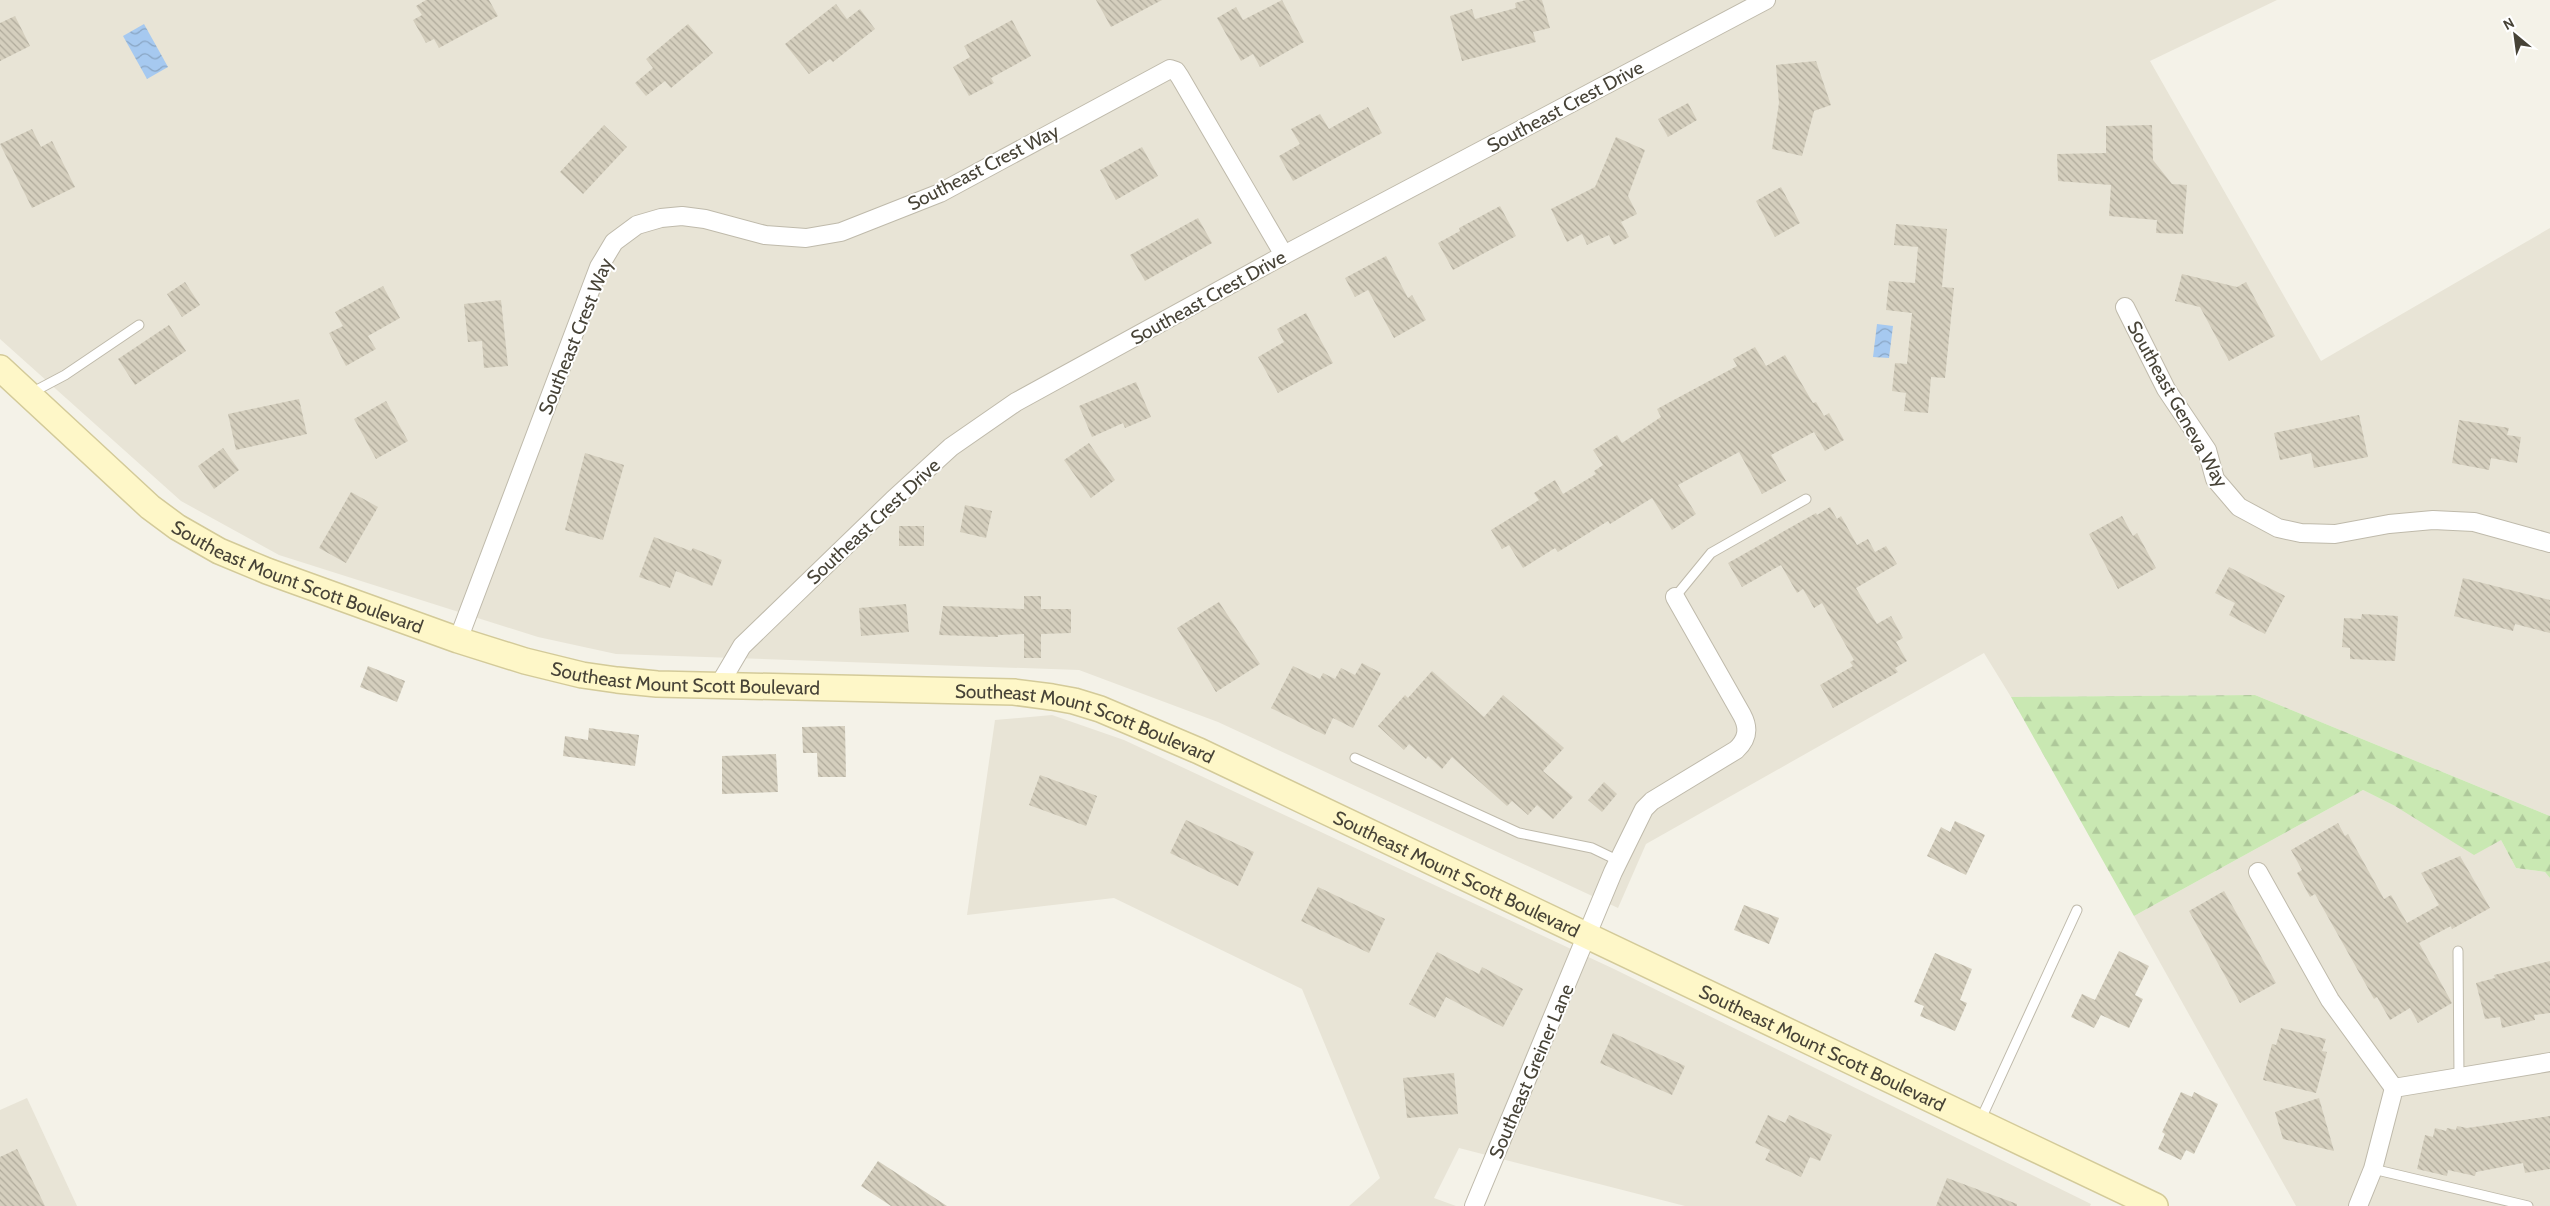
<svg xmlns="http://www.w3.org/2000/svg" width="2550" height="1206" viewBox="0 0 2550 1206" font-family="Cabin,sans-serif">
<defs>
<pattern id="forest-firs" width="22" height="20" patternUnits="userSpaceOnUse" patternTransform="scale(1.25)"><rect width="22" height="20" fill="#c9e8b2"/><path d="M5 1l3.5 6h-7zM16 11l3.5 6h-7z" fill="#aec89a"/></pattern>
<pattern id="water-waves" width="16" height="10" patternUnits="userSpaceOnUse" patternTransform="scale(1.25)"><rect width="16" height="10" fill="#a6c9f0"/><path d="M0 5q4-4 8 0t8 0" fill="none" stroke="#89a5c3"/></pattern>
<pattern id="building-back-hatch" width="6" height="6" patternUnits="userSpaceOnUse" patternTransform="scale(1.25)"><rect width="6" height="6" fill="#d5cfbe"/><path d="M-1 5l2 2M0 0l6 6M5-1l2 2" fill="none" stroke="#afaa9b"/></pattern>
</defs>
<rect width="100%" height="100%" fill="#f4f2e8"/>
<g fill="#e8e4d6">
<path d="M 0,0 L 2277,0 L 2150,61 L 2321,361 L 2550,228 L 2550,816 L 2255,695 L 2011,697 L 1984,653 L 1646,844 L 1618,908 L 1218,722 L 1079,670 L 616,654 L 538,637 L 279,555 L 181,501 L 0,339 Z"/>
<path d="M 1052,715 L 1124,740 L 1614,969 L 2091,1204 L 2090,1206 L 1685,1206 L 1459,1148 L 1434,1198 L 1456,1206 L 1349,1206 L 1380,1178 L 1302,989 L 1114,898 L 967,915 L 995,720 Z"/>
<path d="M 2363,790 L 2395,806 L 2501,840 L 2516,868 L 2545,872 L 2550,878 L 2550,1206 L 2296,1206 L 2134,916 Z"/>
<path d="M 27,1098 L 77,1206 L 0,1206 L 0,1110 Z"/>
</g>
<path fill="url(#forest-firs)" d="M 2255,695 L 2550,816 L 2550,878 L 2545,872 L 2516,868 L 2501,840 L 2474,855 L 2395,806 L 2363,790 L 2134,916 L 2011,697 Z"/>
<g fill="url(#water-waves)">
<path d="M 144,24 L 168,67 L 147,79 L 123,36 Z"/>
<path d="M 1877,324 L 1893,326 L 1889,358 L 1873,357 Z"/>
</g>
<g fill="url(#building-back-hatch)">
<path d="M 426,0 L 489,0 L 498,16 L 439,48 L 434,39 L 426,43 L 413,20 L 422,15 L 416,6 Z"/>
<path d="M 1096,0 L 1162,0 L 1111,27 Z"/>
<path d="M 1282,0 L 1304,42 L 1260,67 L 1253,54 L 1241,61 L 1217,18 L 1236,7 L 1243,20 Z"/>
<path d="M 1526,0 L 1542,0 L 1550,28 L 1533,32 L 1536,42 L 1462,61 L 1450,16 L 1472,9 L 1475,19 L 1516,8 L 1515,3 Z"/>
<path d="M 836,4 L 847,19 L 860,9 L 875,29 L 833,62 L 830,59 L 809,74 L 785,44 Z"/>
<path d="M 15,16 L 30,46 L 0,61 L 0,23 Z"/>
<path d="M 1012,20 L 1031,56 L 991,78 L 994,83 L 969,96 L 953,67 L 970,57 L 964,46 Z"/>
<path d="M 688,24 L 713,53 L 671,88 L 665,81 L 646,96 L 635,83 L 653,68 L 646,59 Z"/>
<path d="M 1816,61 L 1831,105 L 1814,111 L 1802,156 L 1772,149 L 1779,103 L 1776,65 Z"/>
<path d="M 1688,103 L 1697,120 L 1668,137 L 1658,119 Z"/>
<path d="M 1368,107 L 1382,133 L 1293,181 L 1279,156 L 1300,144 L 1291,129 L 1320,114 L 1329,129 Z"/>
<path d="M 604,125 L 627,147 L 583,194 L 560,172 Z"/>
<path d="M 2152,125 L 2153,160 L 2172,184 L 2187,185 L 2183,234 L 2156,233 L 2157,220 L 2109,216 L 2111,185 L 2058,181 L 2057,154 L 2106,153 L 2106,126 Z"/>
<path d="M 32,129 L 41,147 L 52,141 L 75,187 L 32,208 L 0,144 Z"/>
<path d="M 1616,137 L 1645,150 L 1628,196 L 1637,214 L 1621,222 L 1629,237 L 1614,245 L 1609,235 L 1587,245 L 1582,234 L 1567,242 L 1551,209 L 1595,187 Z"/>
<path d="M 1142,147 L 1158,176 L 1116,200 L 1100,170 Z"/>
<path d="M 1781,187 L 1800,223 L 1775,237 L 1756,201 Z"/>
<path d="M 1500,206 L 1516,236 L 1453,270 L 1438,243 L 1460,231 L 1459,228 Z"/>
<path d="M 1198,218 L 1212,243 L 1145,281 L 1130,255 Z"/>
<path d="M 1896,224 L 1947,229 L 1942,287 L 1954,288 L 1945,378 L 1931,377 L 1928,413 L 1904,411 L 1906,393 L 1892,391 L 1895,363 L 1907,364 L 1912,313 L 1886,310 L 1889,281 L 1915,283 L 1918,247 L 1894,245 Z"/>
<path d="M 1386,256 L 1408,298 L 1412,295 L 1426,320 L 1394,338 L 1368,290 L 1355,297 L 1345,278 Z"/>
<path d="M 2182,274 L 2237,287 L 2246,282 L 2275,336 L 2229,361 L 2200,307 L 2175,301 Z"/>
<path d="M 185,282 L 200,305 L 182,317 L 167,294 Z"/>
<path d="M 383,286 L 400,318 L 368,336 L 376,349 L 346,366 L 329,333 L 343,326 L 335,312 Z"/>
<path d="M 501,300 L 508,366 L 484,368 L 482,341 L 468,342 L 464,304 Z"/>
<path d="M 1306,313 L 1333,363 L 1278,393 L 1258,357 L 1284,342 L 1277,329 Z"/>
<path d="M 169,325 L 186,351 L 135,385 L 118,359 Z"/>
<path d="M 1755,347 L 1766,366 L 1785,355 L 1813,403 L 1816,402 L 1824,416 L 1829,413 L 1844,440 L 1825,451 L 1814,432 L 1771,455 L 1786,481 L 1762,494 L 1739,452 L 1678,485 L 1696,514 L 1672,530 L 1652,498 L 1610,524 L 1608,521 L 1558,552 L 1555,548 L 1523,568 L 1509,545 L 1502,549 L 1491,530 L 1539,500 L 1534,493 L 1555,480 L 1563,494 L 1596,474 L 1594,471 L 1603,465 L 1593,450 L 1617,435 L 1622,443 L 1661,417 L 1657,409 L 1737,366 L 1733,359 Z"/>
<path d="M 1136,382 L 1151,417 L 1125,428 L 1123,423 L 1092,437 L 1079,406 Z"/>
<path d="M 299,399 L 307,434 L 236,450 L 228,414 Z"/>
<path d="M 386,401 L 408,441 L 376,459 L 354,419 Z"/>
<path d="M 2359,415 L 2368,457 L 2314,468 L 2311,453 L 2280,460 L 2274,433 Z"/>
<path d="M 2459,420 L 2509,428 L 2507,435 L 2521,437 L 2517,463 L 2491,458 L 2489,470 L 2452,463 Z"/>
<path d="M 1089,443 L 1115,480 L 1091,498 L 1064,460 Z"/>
<path d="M 223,448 L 239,470 L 214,489 L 198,466 Z"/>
<path d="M 585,453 L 624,465 L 603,540 L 565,530 Z"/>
<path d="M 351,492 L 378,507 L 346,563 L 319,548 Z"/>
<path d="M 965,505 L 992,511 L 986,538 L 960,532 Z"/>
<path d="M 1830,507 L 1837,519 L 1841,516 L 1857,545 L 1868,539 L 1875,552 L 1886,546 L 1897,564 L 1856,588 L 1877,624 L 1891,616 L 1903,638 L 1896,642 L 1907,661 L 1895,668 L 1898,672 L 1833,708 L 1820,685 L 1853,666 L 1850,662 L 1854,660 L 1822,603 L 1814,608 L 1803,589 L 1797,593 L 1781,565 L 1742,587 L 1728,563 L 1816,513 L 1817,515 Z"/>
<path d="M 2122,516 L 2133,536 L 2137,533 L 2156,568 L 2118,589 L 2089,534 Z"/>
<rect x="899" y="526" width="25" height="20"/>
<path d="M 654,537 L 691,551 L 693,548 L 722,560 L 712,586 L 676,571 L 670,588 L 639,577 Z"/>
<path d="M 2229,567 L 2285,596 L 2265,634 L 2229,615 L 2235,603 L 2215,593 Z"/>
<path d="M 2463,578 L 2550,600 L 2550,633 L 2515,624 L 2513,631 L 2454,616 Z"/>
<path d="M 1024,596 L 1041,596 L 1041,609 L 1071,609 L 1071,633 L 1041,634 L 1041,658 L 1024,658 L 1024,634 L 998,635 L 998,637 L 939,635 L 943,606 L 1024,609 Z"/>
<path d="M 1219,602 L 1260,664 L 1216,692 L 1177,628 Z"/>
<path d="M 906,604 L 909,632 L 861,636 L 859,608 Z"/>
<path d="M 2362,614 L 2398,616 L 2395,661 L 2350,659 L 2350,648 L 2342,647 L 2344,618 L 2361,619 Z"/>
<path d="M 1362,663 L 1381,673 L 1353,728 L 1333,718 L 1325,735 L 1271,708 L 1293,666 L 1320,679 L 1323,673 L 1335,679 L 1341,668 L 1355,675 Z"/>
<path d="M 368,666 L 405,681 L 397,702 L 360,687 Z"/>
<path d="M 1432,671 L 1484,717 L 1503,695 L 1564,748 L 1543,771 L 1573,797 L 1553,819 L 1537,805 L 1528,815 L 1512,801 L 1507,806 L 1452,757 L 1442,769 L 1428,756 L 1426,759 L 1409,744 L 1404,750 L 1378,726 L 1405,695 L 1408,698 Z"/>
<path d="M 845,726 L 846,777 L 818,777 L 817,753 L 803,753 L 802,727 Z"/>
<path d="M 589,728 L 639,735 L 635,766 L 563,756 L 565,736 L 588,740 Z"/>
<path d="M 776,754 L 778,792 L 722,794 L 722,756 Z"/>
<path d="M 1040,775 L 1097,796 L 1086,826 L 1029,805 Z"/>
<path d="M 1604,782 L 1617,794 L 1602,812 L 1588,800 Z"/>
<path d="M 1186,820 L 1254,852 L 1238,886 L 1170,853 Z"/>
<path d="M 1955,821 L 1985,835 L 1966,875 L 1927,856 L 1941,827 L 1950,832 Z"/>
<path d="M 2338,823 L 2345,836 L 2348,834 L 2384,899 L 2391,895 L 2407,923 L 2439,905 L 2421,873 L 2460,856 L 2490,908 L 2452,929 L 2451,926 L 2419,943 L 2452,1003 L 2418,1023 L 2410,1008 L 2390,1020 L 2377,997 L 2374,999 L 2315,894 L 2310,897 L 2297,873 L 2302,870 L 2291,850 Z"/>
<path d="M 1318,887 L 1385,919 L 1369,953 L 1301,921 Z"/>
<path d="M 2224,891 L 2276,983 L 2240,1003 L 2189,911 Z"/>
<path d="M 1744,905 L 1779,918 L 1769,944 L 1734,930 Z"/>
<path d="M 2119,951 L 2149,966 L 2135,995 L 2143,999 L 2129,1028 L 2101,1015 L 2094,1028 L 2071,1017 L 2082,994 L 2095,1000 Z"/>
<path d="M 1437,952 L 1479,974 L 1482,967 L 1523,989 L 1503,1027 L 1446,997 L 1435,1018 L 1409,1004 Z"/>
<path d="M 1935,953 L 1972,969 L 1960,1000 L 1967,1003 L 1955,1031 L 1920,1016 L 1924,1006 L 1914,1002 Z"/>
<path d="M 2550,961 L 2550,1013 L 2534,1015 L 2535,1020 L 2502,1028 L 2500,1017 L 2485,1019 L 2476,983 L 2495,978 L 2494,975 Z"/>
<path d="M 2281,1028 L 2326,1039 L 2322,1051 L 2327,1052 L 2316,1093 L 2263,1080 L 2272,1044 L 2276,1045 Z"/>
<path d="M 1613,1033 L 1685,1066 L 1672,1095 L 1600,1063 Z"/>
<path d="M 1454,1073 L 1458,1114 L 1407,1118 L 1403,1078 Z"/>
<path d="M 2181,1092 L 2192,1097 L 2194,1092 L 2218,1104 L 2194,1154 L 2186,1150 L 2181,1160 L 2158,1149 L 2165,1134 L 2162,1132 Z"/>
<path d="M 2319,1098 L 2334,1151 L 2283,1139 L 2275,1112 Z"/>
<path d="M 1768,1115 L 1785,1123 L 1789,1115 L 1832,1135 L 1820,1161 L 1810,1157 L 1801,1177 L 1765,1160 L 1770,1150 L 1755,1143 Z"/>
<path d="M 2550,1116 L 2550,1169 L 2525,1173 L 2523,1163 L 2476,1172 L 2475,1176 L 2448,1170 L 2447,1176 L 2417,1169 L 2425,1135 L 2433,1137 L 2435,1128 L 2446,1131 L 2447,1128 L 2456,1130 L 2457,1126 L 2467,1128 Z"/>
<path d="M 17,1149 L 45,1206 L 0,1206 L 0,1157 Z"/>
<path d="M 878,1161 L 947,1206 L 891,1206 L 861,1186 Z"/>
<path d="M 1947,1178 L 2017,1204 L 2017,1206 L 1936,1206 Z"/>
</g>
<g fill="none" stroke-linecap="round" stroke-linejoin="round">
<defs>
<g id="service">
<path d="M 31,393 L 65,375 L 139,325"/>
<path d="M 1675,597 L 1711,553 L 1806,499"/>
<path d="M 1355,758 L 1519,833 L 1592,848 L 1619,861"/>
<path d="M 2458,951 L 2459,1077"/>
<path d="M 1980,1121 L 2077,910"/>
<path d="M 2373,1169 L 2528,1206"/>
</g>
<g id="minor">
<path d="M 2125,307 L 2166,389 L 2207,450 L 2215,479 L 2239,507 L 2278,528 L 2301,533 L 2335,534 L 2389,524 L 2433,520 L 2474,522 L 2550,543"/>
<path d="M 458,640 L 599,267 L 614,242 L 637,225 L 661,218 L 682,216 L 705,219 L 765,235 L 806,238 L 841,232 L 940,193 L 1170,69 L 1176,71 L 1180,77 L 1284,255"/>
<path d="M 719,685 L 742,646 L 893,500 L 951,447 L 1016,402 L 1284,255 L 1766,0"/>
<path d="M 2258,872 L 2330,1000 L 2394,1088"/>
<path d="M 1474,1206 L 1613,872 L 1644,809 L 1652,801 L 1736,750 C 1748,739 1749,728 1742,715 L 1675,597"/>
<path d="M 2358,1206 L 2373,1169 L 2394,1088 L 2550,1062"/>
</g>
<g id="secondary">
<path id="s1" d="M 0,368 L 150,507 L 177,527 L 219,551 L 267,571 L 458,640 L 525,661 L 582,675 L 617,680 L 657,684 L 1014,692 L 1052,697 L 1074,701 L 1100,709 L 1199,751 L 2155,1206"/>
</g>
</defs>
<use href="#service" stroke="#bfbaab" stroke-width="11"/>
<use href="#minor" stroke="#bfbaab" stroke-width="20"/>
<use href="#secondary" stroke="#d3ca99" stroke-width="28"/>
<use href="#service" stroke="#fff" stroke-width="9"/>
<use href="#minor" stroke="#fff" stroke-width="18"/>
<use href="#secondary" stroke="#fef7c8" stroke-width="25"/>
</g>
<g text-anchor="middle" stroke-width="4" stroke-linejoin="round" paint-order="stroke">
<g font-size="19" fill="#474337" stroke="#fff">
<text transform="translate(1565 106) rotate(-28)" y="7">Southeast Crest Drive</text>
<text transform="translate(983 167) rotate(-27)" y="7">Southeast Crest Way</text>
<text transform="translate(1208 297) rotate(-29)" y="7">Southeast Crest Drive</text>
<text transform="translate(575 336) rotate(-68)" y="7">Southeast Crest Way</text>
<text transform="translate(2178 404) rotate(61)" y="7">Southeast Geneva Way</text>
<text transform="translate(873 521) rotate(-43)" y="7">Southeast Crest Drive</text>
<text dy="7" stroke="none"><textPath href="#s1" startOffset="369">Southeast Mount Scott Boulevard</textPath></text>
<text dy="7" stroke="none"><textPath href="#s1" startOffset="774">Southeast Mount Scott Boulevard</textPath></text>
<text dy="7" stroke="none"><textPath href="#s1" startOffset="1179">Southeast Mount Scott Boulevard</textPath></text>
<text dy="7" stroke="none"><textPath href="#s1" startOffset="1584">Southeast Mount Scott Boulevard</textPath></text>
<text dy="7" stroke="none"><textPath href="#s1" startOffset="1989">Southeast Mount Scott Boulevard</textPath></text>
<text transform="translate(1531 1071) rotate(-67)" y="7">Southeast Greiner Lane</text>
</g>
</g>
<g transform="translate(2515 35) rotate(331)" stroke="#ffffff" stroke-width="4" paint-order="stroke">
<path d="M0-4L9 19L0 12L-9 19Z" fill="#474337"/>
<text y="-8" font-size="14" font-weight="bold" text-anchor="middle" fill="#474337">N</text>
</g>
</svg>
